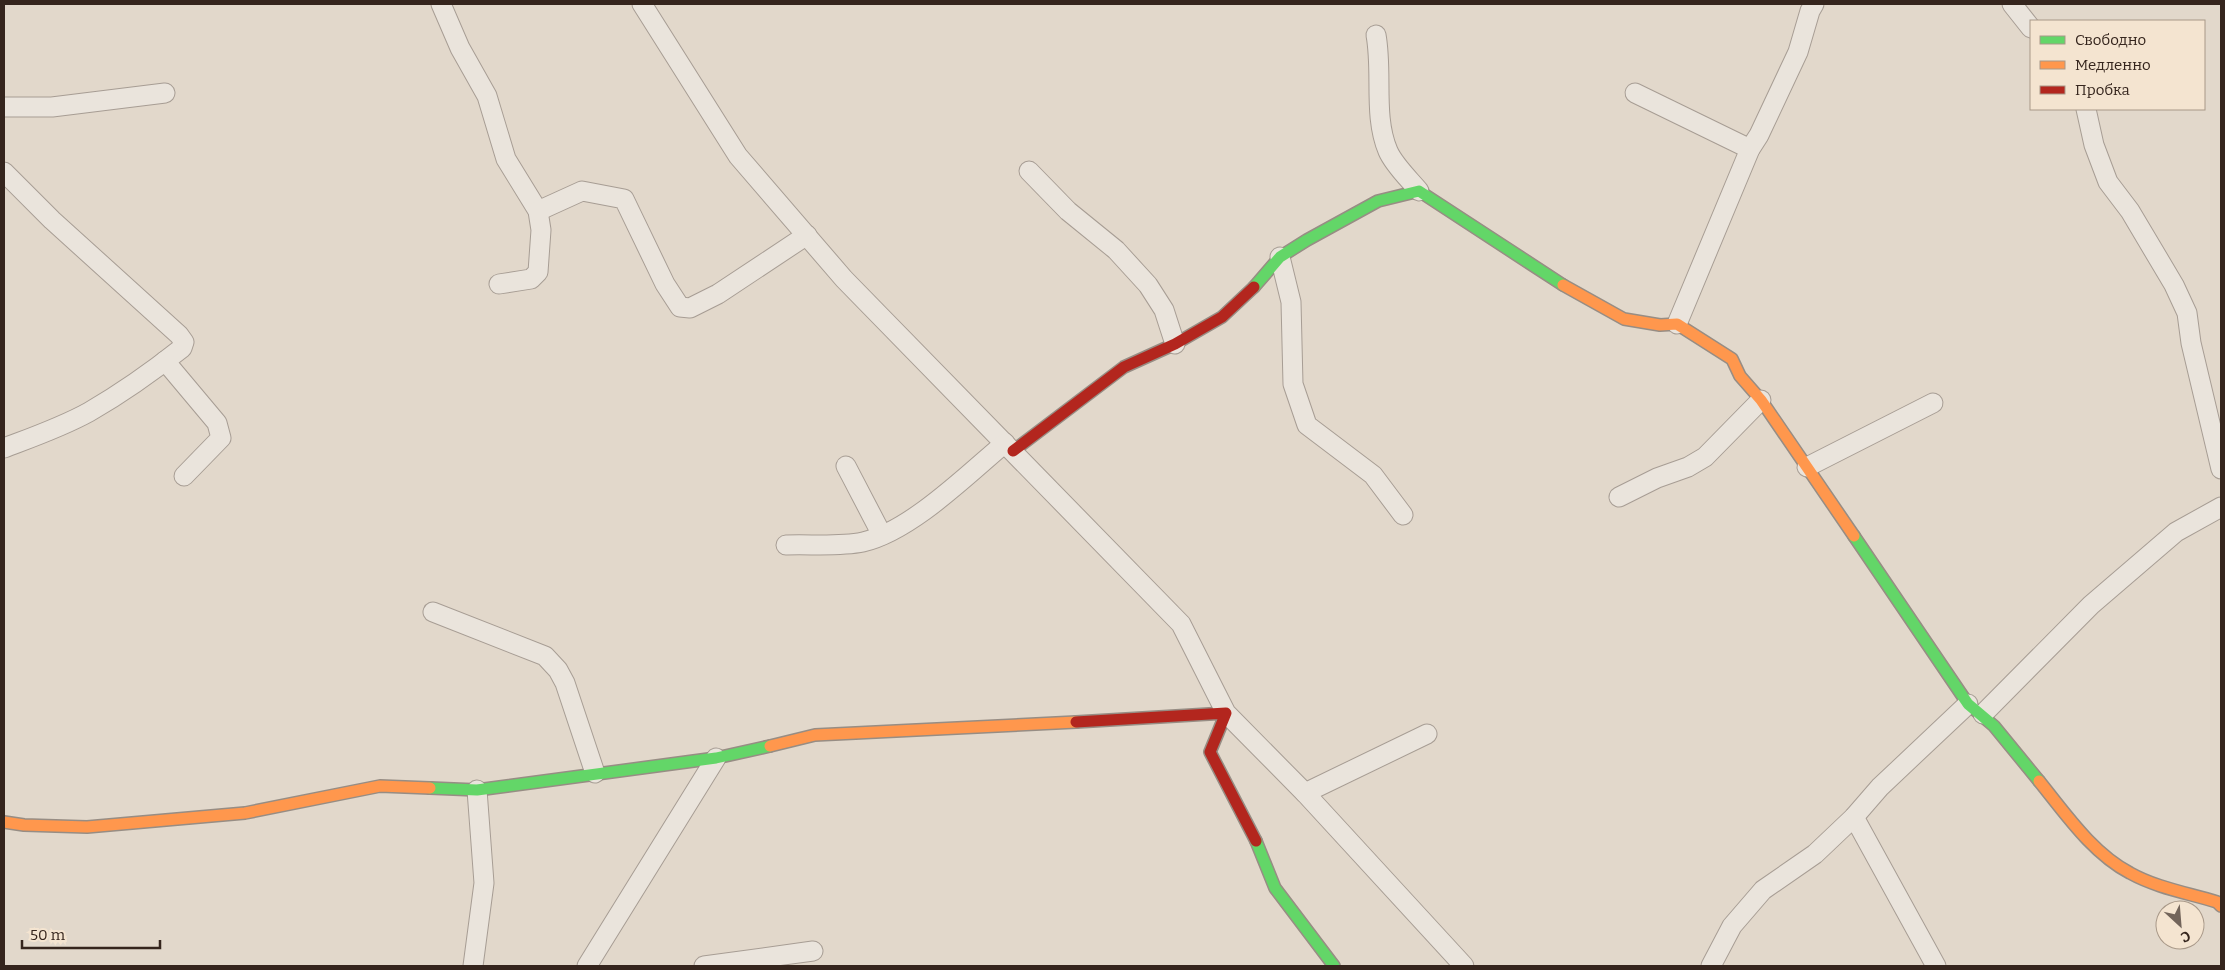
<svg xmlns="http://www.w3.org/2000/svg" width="2225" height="970" viewBox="0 0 2225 970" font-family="Bitter,serif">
<rect width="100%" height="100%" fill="#e2d8cb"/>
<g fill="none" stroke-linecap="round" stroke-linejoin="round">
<defs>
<g id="street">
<path d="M 441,4 L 460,48 L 487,96 L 506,159 L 538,211 L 541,230 L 538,272 L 531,279 L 499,284"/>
<path d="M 642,4 L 738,156 L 844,279 L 1181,624 L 1226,713 L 1305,793 L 1464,966"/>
<path d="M 2012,4 L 2031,28"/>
<path d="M 1376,35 C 1383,73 1373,116 1388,151 C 1394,165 1409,179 1419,191"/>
<path d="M 1635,93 L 1750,149"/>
<path d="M 4,107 L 52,107 L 165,93"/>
<path d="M 2086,109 L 2094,145 L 2108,182 L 2130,211 L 2174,285 L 2187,313 L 2191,343 L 2221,469"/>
<path d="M 1029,171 L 1068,211 L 1116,250 L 1148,285 L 1164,310 L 1175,344"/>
<path d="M 4,172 L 52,220 L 179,335 L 184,342 L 182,348 C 153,371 122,393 89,412 C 62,427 33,437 4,448"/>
<path d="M 538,211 L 582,191 L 624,199 L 665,284 L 680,307 L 690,308 L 718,294 L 807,235"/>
<path d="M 1280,257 L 1291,302 L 1293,384 L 1307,425 L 1373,475 L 1403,515"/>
<path d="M 1677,324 L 1750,149 L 1759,135 L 1798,52 L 1810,11 L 1814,4"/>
<path d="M 165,361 L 217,423 L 221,438 L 184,476"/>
<path d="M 846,466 L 882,535"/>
<path d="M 1807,467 L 1933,403"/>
<path d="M 1619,497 L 1657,478 L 1688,467 L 1705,457 L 1761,400"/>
<path d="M 786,545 C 811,544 839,547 863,542 C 911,531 968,474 1005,443"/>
<path d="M 433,612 L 545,656 L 558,670 L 565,683 L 595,773"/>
<path d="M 1983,714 L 2091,605 L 2176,532 L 2221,507"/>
<path d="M 1305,793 L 1427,734"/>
<path d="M 1854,817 L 1936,966"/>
<path d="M 473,966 L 484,883 L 477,790"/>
<path d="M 587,966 L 716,758"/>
<path d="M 704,966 L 813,951"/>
<path d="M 1711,966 L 1732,926 L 1763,890 L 1815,854 L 1854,817 L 1880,787 L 1968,704"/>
</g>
<g id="fast">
<path d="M 1254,287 L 1280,257 L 1307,240 L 1378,201 L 1419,191 L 1563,285"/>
<path d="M 1854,536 L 1968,704 L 1994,726 L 2039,781"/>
<path d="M 430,788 L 477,790 L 716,758 L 770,746"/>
<path d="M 1256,841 L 1275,888 L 1334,966"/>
</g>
<g id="slow">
<path d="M 1563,285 L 1624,319 L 1660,325 L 1677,324 L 1732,359 L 1740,376 L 1761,400 L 1854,536"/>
<path d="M 770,746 L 815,735 L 1076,722"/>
<path d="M 2039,781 C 2065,813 2092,853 2130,873 C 2157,888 2188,893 2217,902 L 2221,906"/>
<path d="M 4,822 L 24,825 L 87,827 L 245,813 L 380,786 L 430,788"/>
</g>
<g id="jam">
<path d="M 1013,451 L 1124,367 L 1175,344 L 1222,317 L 1254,287"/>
<path d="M 1076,722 L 1226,713 L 1210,752 L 1256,841"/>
</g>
</defs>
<use href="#street" stroke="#a79d94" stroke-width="21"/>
<use href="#fast" stroke="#978d84" stroke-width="14"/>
<use href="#slow" stroke="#978d84" stroke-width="14"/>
<use href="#jam" stroke="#978d84" stroke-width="14"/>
<use href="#street" stroke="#eae4dc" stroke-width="19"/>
<use href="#fast" stroke="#63d668" stroke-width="11"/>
<use href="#slow" stroke="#ff974d" stroke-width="11"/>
<use href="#jam" stroke="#b3261e" stroke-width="11"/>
</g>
<rect width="2225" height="970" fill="none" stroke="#35251d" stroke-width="10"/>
<rect x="2030" y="20" width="175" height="90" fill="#f4e4d0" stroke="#a89888"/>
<rect x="2040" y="36" width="25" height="8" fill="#63d668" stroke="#a89888"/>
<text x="2075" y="45" font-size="15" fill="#35251d">Свободно</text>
<rect x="2040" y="61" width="25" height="8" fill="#ff974d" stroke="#a89888"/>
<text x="2075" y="70" font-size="15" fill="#35251d">Медленно</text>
<rect x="2040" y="86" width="25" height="8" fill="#b3261e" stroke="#a89888"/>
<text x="2075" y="95" font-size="15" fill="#35251d">Пробка</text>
<g transform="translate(2180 925) rotate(154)"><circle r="24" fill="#f4e4d0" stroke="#a89888"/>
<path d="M0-4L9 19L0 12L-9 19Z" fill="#72645a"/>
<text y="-8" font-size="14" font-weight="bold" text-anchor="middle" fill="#35251d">С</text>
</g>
<path d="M22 940v8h138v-8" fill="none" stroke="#35251d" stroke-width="2.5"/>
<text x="30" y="940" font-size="15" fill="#35251d" stroke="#f4e4d0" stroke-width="4" paint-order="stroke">50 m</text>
</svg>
